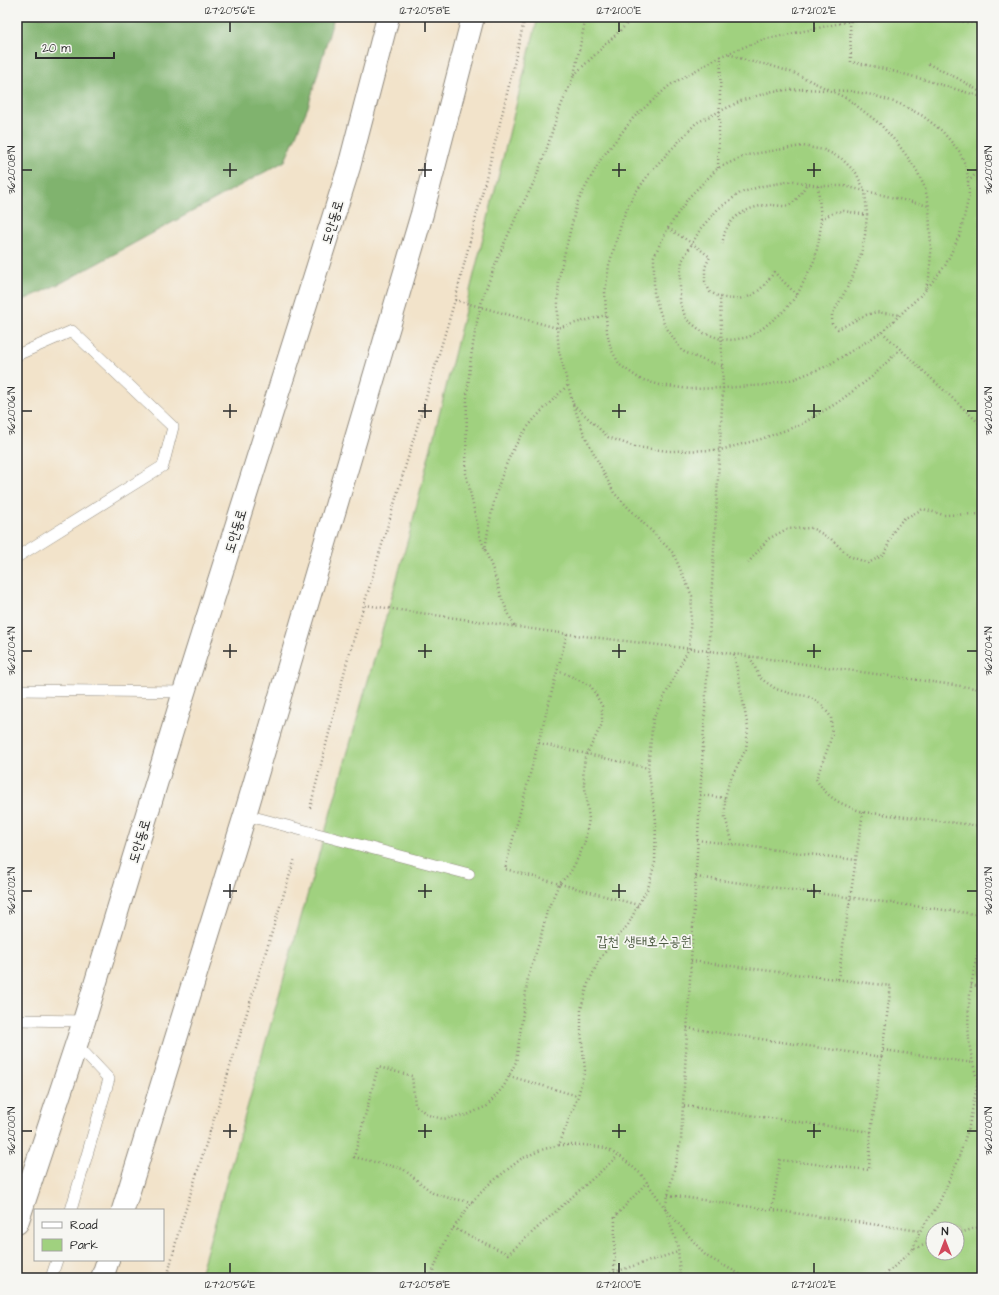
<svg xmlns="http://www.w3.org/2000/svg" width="999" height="1295" viewBox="0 0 999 1295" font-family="'Architects Daughter','Poor Story',sans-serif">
<rect width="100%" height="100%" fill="#f6f6f2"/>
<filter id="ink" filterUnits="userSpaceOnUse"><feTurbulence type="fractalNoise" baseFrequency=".025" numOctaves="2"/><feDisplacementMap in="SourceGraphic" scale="8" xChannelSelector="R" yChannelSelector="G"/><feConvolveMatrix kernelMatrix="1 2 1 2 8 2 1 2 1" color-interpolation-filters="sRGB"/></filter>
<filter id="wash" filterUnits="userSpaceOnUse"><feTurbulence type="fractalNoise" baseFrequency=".012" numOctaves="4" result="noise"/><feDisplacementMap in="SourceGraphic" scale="16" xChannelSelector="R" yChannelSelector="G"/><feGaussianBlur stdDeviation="0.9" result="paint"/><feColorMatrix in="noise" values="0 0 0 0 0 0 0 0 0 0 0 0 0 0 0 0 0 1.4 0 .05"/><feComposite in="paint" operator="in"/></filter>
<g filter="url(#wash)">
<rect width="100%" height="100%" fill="#f2e3ca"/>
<path fill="#a0d17f" stroke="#667e55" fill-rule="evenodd" d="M 538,17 L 982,17 L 982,1278 L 199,1278 L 410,532 ZM 933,1229 L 957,1229 L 957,1253 L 933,1253 Z"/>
<path fill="#80b36e" stroke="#566f4c" d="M 17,17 L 334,17 L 308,107 L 285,161 L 63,282 L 17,303 Z"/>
</g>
<g filter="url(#ink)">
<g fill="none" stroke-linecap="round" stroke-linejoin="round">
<defs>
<g id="service">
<path d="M 17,355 L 72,331 L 173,427 L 163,466 L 17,557"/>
<path d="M 17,690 L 184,692"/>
<path d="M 245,815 L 469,874"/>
<path d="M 17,1020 L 84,1021"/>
<path d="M 71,1210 L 109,1079 L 76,1044"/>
<path d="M 51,1278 L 57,1260"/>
</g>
<g id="secondary">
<path d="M 123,1210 L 245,815 L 422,214 L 473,17"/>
<path d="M 17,1223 L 84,1021 L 184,692 L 349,167 L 388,17"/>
<path d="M 102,1278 L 108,1260"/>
</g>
</defs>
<use href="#service" stroke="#8e877a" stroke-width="12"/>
<use href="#secondary" stroke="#8e877a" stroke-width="24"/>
<g stroke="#8e877a" stroke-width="2.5" stroke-dasharray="1 3" stroke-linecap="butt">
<path d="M 790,17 L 798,18 L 863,17"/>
<path d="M 923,17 L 982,24"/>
<path d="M 850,21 L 851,62 C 896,70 938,84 982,97"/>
<path d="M 729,54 L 748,61 L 769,65 L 794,73 L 848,99 L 880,124 L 898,144 L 916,169 L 925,188 L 929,206 L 931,253 L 929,278 L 925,290"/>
<path d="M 928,64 L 959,79 L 982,93"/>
<path d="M 574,75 L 634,17"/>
<path d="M 802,89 L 849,91 L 873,95 L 900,104 L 923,116 L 942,131 L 959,151 L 967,169 L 969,196 L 960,234 L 945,266 L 924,292 L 882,332 L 827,366 L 794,379 L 766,385 L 723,388 L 690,389 L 660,385 L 640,379 L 620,365 L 611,349 L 607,332 L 606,315 L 605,293 L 609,265 L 623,218 L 633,196 L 652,170 L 696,123 L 743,100 L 773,91 Z"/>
<path d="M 718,168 L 721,56"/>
<path d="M 968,182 L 982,167"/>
<path d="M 818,186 L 821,219 L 820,233 L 815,259 L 797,295 L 784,311 L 763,328 L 749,337 L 732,340 L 721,339 L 704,333 L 686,319 L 680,302 L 680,278 L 682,261 L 701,228 L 718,209 L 740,193 L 762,186 L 794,181 L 818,186 L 844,186 L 929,206"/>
<path d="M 821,219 L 835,212 L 844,211 L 867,215"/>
<path d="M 668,228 L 693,244 L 710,257 L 705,267 L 705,281 L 710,292 L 720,297"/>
<path d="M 722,244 C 723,240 724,235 725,232 C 732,214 753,205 771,205 C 778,205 786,208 792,203 C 799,198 803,190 807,183"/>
<path d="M 455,300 L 557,328 L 606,315"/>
<path d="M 882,332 L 982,426"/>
<path d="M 722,366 L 703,360 L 682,351 L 664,324 L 654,294 L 654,256 L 668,228 L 689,197 L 718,168 L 747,155 L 802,146 L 824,150 L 841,158 L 856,173 L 865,191 L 867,215 L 865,235 L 861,254 L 851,281 L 832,315 L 832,324 L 838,329 L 866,315 L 876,312 L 901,315"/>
<path d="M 573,404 L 608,437 L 635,447 L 669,451 L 720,450 L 761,439 L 800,425 L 837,403 L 873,376 L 900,349"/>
<path d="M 485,550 C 491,509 500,466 524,432 C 537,414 553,400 568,385"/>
<path d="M 748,563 L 768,539 L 787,529 L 812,528 L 831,539 L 849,556 L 868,563 L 884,555 L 893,532 L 903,519 L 923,509 L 944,515 L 982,514"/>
<path d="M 365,605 L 567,634 L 734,654 L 982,689"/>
<path d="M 514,626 L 502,599 L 493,570 L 480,537 L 466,473 L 467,395 L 471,357 L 476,326 L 483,296 L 500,253 L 517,215 L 534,182 L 546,151 L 558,113 L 574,75 L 586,17"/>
<path d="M 567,634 L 505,869 L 638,905"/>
<path d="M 750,657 L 760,678 L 776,689 L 792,694 L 807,696 L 821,704 L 831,717 L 832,734 L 828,748 L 816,779 C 827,799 843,805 863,812 L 982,826"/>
<path d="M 539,743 L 648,768"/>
<path d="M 700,795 L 725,798"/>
<path d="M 310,808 L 347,662 L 455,300 L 501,119 L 525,17"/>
<path d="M 697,840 L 856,860"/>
<path d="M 733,844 L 725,817 L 725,798 L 729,782 L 746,749 L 748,728 L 734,654"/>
<path d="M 696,877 L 982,915"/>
<path d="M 982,936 C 973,970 966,1004 969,1040 C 971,1059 977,1079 982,1097"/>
<path d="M 691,961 L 891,986 L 871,1132"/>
<path d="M 838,979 L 863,812"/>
<path d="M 971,985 L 982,987"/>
<path d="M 687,1028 L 882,1057"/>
<path d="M 883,1050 L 974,1063"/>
<path d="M 509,1076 L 578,1096"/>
<path d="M 684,1106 L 871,1132 L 869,1170 L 780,1160 L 772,1210"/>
<path d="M 559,1145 L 584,1145 L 605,1148 L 621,1157 L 641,1174 L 665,1208 L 678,1247 L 680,1278"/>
<path d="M 668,1195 L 920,1231"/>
<path d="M 472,1202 L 449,1198 L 433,1193 L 403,1169 L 354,1157 L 378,1067 L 412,1076 L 415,1105 L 428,1115 L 443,1119 L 467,1115 L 487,1106 L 504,1086 L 516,1062 L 528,977 L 540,940 L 547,911 L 559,884 L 570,873 L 580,854 L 585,841 L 589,819 L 583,772 L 585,758 L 602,724 L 602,706 L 591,686 L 558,670"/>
<path d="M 453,1228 L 508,1254 L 618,1156"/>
<path d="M 957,1234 L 982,1226"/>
<path d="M 913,1249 L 920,1231 L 938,1205 L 957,1163 L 969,1126 L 978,1081"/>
<path d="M 167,1278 L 178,1234 L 295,858"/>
<path d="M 430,1278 L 447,1237 L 472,1202 L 488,1185 L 521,1159 L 541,1150 L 559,1145 L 578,1096 L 585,1070 L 581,1032 L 581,1009 L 588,984 L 599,960 L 612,943 L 628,925 L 638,905 L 648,888 L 655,862 L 656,820 L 648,768 L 653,719 L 689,648 L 692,596 L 673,553 L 614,493 L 584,434 L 573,404 L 559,351 L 557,328 L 559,276 L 577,203 L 601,159 L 634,117 L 670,85 L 721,56 L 762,40 L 869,17"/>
<path d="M 595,1278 L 678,1252"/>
<path d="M 614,1278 L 615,1217 L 647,1182"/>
<path d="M 747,1278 L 706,1256 L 665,1208 L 681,1140 L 723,388 L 720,297 C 747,303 760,294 774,272 L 797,295"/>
<path d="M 882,1278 L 913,1249 L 933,1242"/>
</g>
<use href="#service" stroke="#fff" stroke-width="11"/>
<use href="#secondary" stroke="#fff" stroke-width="22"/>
</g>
</g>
<path fill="none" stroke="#2b2b2b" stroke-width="1.5" d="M 230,22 L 230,32M 425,22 L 425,32M 619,22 L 619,32M 814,22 L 814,32M 230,163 L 230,177M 425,163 L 425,177M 619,163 L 619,177M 814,163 L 814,177M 22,170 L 32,170M 223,170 L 237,170M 418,170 L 432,170M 612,170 L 626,170M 807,170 L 821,170M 967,170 L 977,170M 230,404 L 230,418M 425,404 L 425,418M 619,404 L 619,418M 814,404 L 814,418M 22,411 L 32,411M 223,411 L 237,411M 418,411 L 432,411M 612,411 L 626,411M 807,411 L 821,411M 967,411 L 977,411M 230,644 L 230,658M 425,644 L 425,658M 619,644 L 619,658M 814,644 L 814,658M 22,651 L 32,651M 223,651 L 237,651M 418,651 L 432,651M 612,651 L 626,651M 807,651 L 821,651M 967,651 L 977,651M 230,884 L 230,898M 425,884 L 425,898M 619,884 L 619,898M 814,884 L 814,898M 22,891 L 32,891M 223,891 L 237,891M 418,891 L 432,891M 612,891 L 626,891M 807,891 L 821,891M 967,891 L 977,891M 230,1124 L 230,1138M 425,1124 L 425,1138M 619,1124 L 619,1138M 814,1124 L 814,1138M 22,1131 L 32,1131M 223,1131 L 237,1131M 418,1131 L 432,1131M 612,1131 L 626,1131M 807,1131 L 821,1131M 967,1131 L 977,1131M 230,1263 L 230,1273M 425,1263 L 425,1273M 619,1263 L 619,1273M 814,1263 L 814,1273"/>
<g text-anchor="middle" stroke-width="3.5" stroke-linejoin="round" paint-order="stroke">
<g font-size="14" fill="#2b2b2b" stroke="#f6f6f2">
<text transform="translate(332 222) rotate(-73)" y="5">도안동로</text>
<text transform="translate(235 531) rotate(-73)" y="5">도안동로</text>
<text transform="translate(139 841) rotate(-73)" y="5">도안동로</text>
</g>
<g font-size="14" fill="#4e5d44" stroke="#f6f6f2">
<text x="644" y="946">갑천 생태호수공원</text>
</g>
</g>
<rect width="999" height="1295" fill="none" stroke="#f6f6f2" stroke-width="44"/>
<rect x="34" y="1209" width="130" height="52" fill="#f6f6f2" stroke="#a5a5a2"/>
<rect x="42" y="1222" width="20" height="6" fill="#ffffff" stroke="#a5a5a2"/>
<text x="70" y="1229" font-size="12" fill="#2b2b2b">Road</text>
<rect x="42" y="1239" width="20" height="12" fill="#a0d17f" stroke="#a5a5a2"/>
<text x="70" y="1249" font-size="12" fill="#2b2b2b">Park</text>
<g transform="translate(945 1241)"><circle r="19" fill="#f6f6f2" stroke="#a5a5a2"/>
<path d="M0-3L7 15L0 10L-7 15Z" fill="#d1495b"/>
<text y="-6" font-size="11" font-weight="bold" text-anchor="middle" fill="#2b2b2b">N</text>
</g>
<path d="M36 52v6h78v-6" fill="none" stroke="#2b2b2b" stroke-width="2"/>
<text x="42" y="52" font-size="12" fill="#2b2b2b" stroke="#f6f6f2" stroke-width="3" paint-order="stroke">20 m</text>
<rect x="22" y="22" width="955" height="1251" fill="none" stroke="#2b2b2b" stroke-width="1.5"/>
<g font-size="10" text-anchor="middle" fill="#2b2b2b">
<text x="230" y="14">127°20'56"E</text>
<text x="425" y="14">127°20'58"E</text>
<text x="619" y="14">127°21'00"E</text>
<text x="814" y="14">127°21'02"E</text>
<text transform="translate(11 170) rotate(-90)" y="4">36°20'08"N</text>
<text transform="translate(988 170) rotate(-90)" y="4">36°20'08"N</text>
<text transform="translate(11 411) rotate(-90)" y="4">36°20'06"N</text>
<text transform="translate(988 411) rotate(-90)" y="4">36°20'06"N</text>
<text transform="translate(11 651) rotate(-90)" y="4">36°20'04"N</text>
<text transform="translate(988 651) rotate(-90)" y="4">36°20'04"N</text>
<text transform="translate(11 891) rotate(-90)" y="4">36°20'02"N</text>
<text transform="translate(988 891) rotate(-90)" y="4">36°20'02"N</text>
<text transform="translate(11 1131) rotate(-90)" y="4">36°20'00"N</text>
<text transform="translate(988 1131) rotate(-90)" y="4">36°20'00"N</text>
<text x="230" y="1288">127°20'56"E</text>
<text x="425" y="1288">127°20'58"E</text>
<text x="619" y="1288">127°21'00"E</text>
<text x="814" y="1288">127°21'02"E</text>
</g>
</svg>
